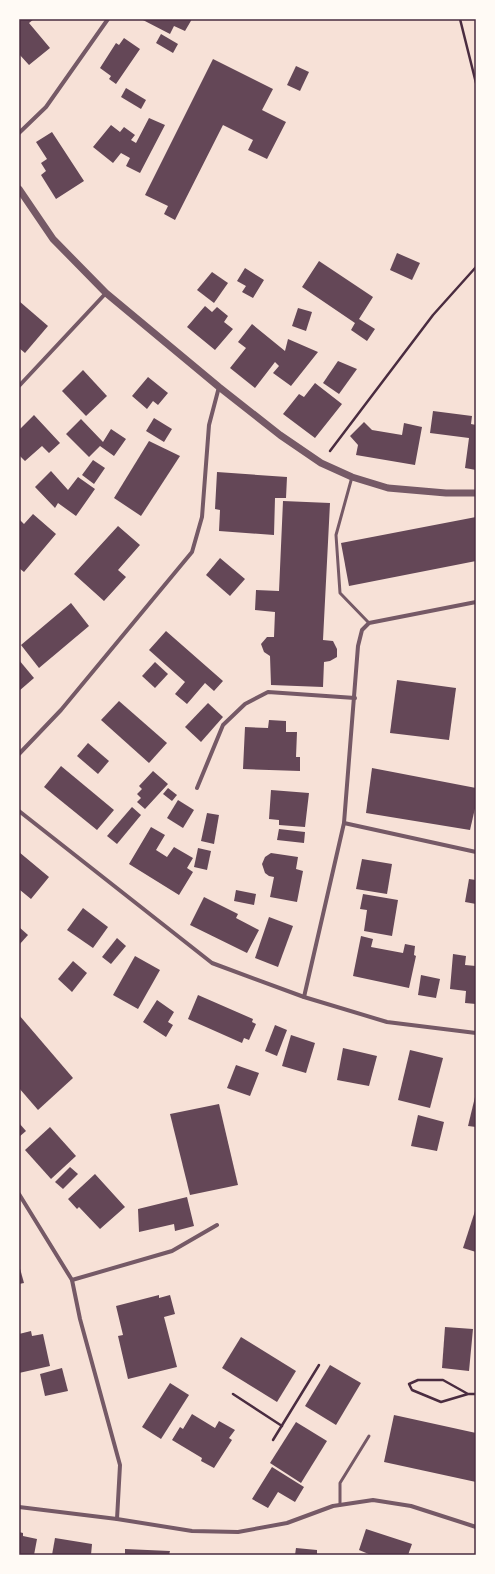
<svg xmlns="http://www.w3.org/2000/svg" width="495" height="1574" viewBox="0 0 495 1574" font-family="Raleway,sans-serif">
<rect width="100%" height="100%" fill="#f7e1d7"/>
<g fill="#644757">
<path d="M 19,19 L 34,19 L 29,23 L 50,48 L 29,65 L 19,54 Z"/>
<path d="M 141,19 L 192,19 L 185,31 L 174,26 L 170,34 Z"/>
<path d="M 161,34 L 178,44 L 173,53 L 156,43 Z"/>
<path d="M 124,38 L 140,49 L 116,84 L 109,79 L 111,76 L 100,68 L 116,43 L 119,45 Z"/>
<path d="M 213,59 L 273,89 L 262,110 L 286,122 L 267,159 L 248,150 L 253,140 L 223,125 L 175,220 L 164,214 L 168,206 L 145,195 Z"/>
<path d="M 296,66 L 309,72 L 300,91 L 287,85 Z"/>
<path d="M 126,88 L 146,100 L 141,109 L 121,97 Z"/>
<path d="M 149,118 L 165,125 L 140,173 L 126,166 L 130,158 L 121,153 L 113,163 L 93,147 L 111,125 L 120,132 L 124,127 L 135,135 L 131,140 L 136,143 Z"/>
<path d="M 52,132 L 84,181 L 56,199 L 41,175 L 46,171 L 41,163 L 47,159 L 36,142 Z"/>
<path d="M 397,253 L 420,263 L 412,280 L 390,270 Z"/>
<path d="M 319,261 L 373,297 L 359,319 L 375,329 L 367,341 L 351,330 L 355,323 L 302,287 Z"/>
<path d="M 245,268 L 264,280 L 253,298 L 242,292 L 246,286 L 237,281 Z"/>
<path d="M 212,272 L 228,283 L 214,303 L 197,290 Z"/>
<path d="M 19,301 L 48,326 L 25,353 L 19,348 Z"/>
<path d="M 205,306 L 212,312 L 217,307 L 228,316 L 224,322 L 233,329 L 215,350 L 187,327 Z"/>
<path d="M 298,308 L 312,312 L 306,331 L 292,326 Z"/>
<path d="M 252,324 L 285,351 L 288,339 L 318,352 L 291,386 L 273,373 L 279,366 L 275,362 L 255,388 L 230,368 L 246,348 L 238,342 Z"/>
<path d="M 338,361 L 357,369 L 339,394 L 323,383 Z"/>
<path d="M 83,370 L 107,396 L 86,416 L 62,391 Z"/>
<path d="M 148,377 L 168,393 L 158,405 L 153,401 L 147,409 L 132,396 Z"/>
<path d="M 315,383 L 342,404 L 315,438 L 283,414 L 299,394 L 304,397 Z"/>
<path d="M 433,411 L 472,416 L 471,424 L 476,425 L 476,470 L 465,468 L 469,438 L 430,433 Z"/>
<path d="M 34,415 L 60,443 L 49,453 L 42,446 L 25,461 L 19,455 L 19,430 Z"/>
<path d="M 154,418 L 172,429 L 164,442 L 146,431 Z"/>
<path d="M 81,419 L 103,442 L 111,429 L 126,439 L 114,456 L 100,446 L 89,457 L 66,434 Z"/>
<path d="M 364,422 L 372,430 L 402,435 L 404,423 L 422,427 L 415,465 L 356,455 L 358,445 L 350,436 Z"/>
<path d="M 149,441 L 180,456 L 141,516 L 114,498 Z"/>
<path d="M 93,460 L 105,468 L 94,484 L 82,475 Z"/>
<path d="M 51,471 L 68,490 L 78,477 L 95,489 L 76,516 L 58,503 L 55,508 L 35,487 Z"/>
<path d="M 217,472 L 287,477 L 286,498 L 275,498 L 274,535 L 219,531 L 220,510 L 215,509 Z"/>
<path d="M 283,501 L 330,503 L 323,640 L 333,641 L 337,649 L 337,657 L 330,661 L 324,662 L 323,687 L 271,685 L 270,656 L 264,652 L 261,644 L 267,637 L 274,637 L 275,612 L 255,610 L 256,590 L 279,591 Z"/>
<path d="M 33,514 L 56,534 L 24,572 L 19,568 L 19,519 L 24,524 Z"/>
<path d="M 476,517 L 476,561 L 349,586 L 341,543 Z"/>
<path d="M 118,526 L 140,545 L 118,570 L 126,577 L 104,601 L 74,574 Z"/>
<path d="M 220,558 L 245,579 L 230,596 L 206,575 Z"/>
<path d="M 71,603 L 89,626 L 39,668 L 21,645 Z"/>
<path d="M 166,631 L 223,681 L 214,691 L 205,683 L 187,704 L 175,694 L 185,682 L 149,650 Z"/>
<path d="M 19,660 L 34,678 L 19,691 Z"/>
<path d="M 155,662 L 168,674 L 155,688 L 142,676 Z"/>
<path d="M 397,680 L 456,688 L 449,740 L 390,733 Z"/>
<path d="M 119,701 L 167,743 L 149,763 L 101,720 Z"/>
<path d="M 208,703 L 223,717 L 201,742 L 185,727 Z"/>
<path d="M 269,720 L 286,721 L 286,732 L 297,732 L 296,757 L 300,757 L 300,771 L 243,769 L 245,727 L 268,728 Z"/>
<path d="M 88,743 L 109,761 L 98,774 L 77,756 Z"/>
<path d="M 61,766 L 114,810 L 97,830 L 44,787 Z"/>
<path d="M 372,768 L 476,788 L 476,804 L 470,830 L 366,813 Z"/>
<path d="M 153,771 L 168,784 L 145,809 L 137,802 L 141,798 L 137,794 L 142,789 L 139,786 Z"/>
<path d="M 168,788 L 177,795 L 172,801 L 163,794 Z"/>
<path d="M 271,790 L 309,793 L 305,827 L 279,825 L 279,820 L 269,819 Z"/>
<path d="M 178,800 L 194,810 L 183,828 L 167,818 Z"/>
<path d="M 132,807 L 141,815 L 117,844 L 107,836 Z"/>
<path d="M 207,813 L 219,815 L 214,844 L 201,841 Z"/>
<path d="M 151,827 L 165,835 L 156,850 L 167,857 L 174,847 L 193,858 L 187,868 L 193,872 L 179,895 L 129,864 Z"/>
<path d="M 279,829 L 305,832 L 304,843 L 277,840 Z"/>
<path d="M 198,848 L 211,851 L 207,870 L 194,867 Z"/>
<path d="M 19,852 L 49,877 L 31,899 L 20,890 L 19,892 Z"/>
<path d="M 271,853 L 298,857 L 296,869 L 303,871 L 297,902 L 270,897 L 274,877 L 269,876 L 265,873 L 262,864 L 265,857 Z"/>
<path d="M 362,859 L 392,864 L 387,894 L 356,889 Z"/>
<path d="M 469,879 L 476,880 L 476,904 L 465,902 Z"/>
<path d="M 236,890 L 256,894 L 254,905 L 234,901 Z"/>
<path d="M 363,894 L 398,900 L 392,936 L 364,931 L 367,910 L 360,909 Z"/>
<path d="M 204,897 L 238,914 L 236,918 L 259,930 L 247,953 L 190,925 Z"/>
<path d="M 83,908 L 108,927 L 93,948 L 67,930 Z"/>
<path d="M 269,917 L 293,926 L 278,967 L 255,958 Z"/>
<path d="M 19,927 L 28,935 L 19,945 Z"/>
<path d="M 361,936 L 373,939 L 371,947 L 403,953 L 405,944 L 415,946 L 414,955 L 416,956 L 409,988 L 353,976 Z"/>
<path d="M 117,938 L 126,946 L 111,964 L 102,957 Z"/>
<path d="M 453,954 L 466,956 L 465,965 L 476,966 L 476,1004 L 465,1003 L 466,991 L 450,989 Z"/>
<path d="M 135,956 L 160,970 L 138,1009 L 113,995 Z"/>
<path d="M 73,961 L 87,973 L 72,992 L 58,979 Z"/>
<path d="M 421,975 L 440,979 L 436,998 L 418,995 Z"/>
<path d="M 198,995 L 253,1019 L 252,1022 L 256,1024 L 249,1040 L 244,1038 L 242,1043 L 188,1019 Z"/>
<path d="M 157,1000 L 174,1012 L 168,1022 L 173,1025 L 166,1037 L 143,1022 Z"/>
<path d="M 19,1015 L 73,1078 L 38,1110 L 19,1088 Z"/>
<path d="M 275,1025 L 287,1030 L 277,1056 L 265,1051 Z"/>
<path d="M 291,1035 L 315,1043 L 306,1073 L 282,1066 Z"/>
<path d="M 343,1048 L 377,1056 L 369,1086 L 337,1080 Z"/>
<path d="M 410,1050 L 443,1058 L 430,1108 L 398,1100 Z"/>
<path d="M 236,1065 L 259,1073 L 250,1096 L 227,1088 Z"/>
<path d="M 475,1097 L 476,1097 L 476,1127 L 468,1126 Z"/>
<path d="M 219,1104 L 238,1185 L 190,1195 L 170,1114 Z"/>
<path d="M 418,1115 L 444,1122 L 437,1151 L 411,1146 Z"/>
<path d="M 19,1123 L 26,1131 L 19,1137 Z"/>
<path d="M 50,1127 L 76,1156 L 51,1179 L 25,1150 Z"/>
<path d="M 70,1167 L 78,1174 L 63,1189 L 55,1182 Z"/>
<path d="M 95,1174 L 125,1207 L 100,1229 L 79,1207 L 77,1209 L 68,1199 Z"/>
<path d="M 187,1197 L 194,1226 L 175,1231 L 174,1224 L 139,1232 L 138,1209 Z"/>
<path d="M 476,1208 L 476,1252 L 463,1248 Z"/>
<path d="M 19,1265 L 24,1283 L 19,1284 Z"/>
<path d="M 159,1295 L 159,1298 L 170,1295 L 175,1314 L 164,1317 L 177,1367 L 128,1379 L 118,1336 L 123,1335 L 116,1306 Z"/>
<path d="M 445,1327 L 473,1329 L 469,1371 L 442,1368 Z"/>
<path d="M 31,1331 L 32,1336 L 43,1334 L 50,1366 L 19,1373 L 19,1334 Z"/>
<path d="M 241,1337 L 296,1371 L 277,1402 L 222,1368 Z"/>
<path d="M 330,1365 L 361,1383 L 336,1425 L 305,1406 Z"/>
<path d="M 62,1368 L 68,1391 L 45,1396 L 40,1374 Z"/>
<path d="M 170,1383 L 189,1395 L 161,1439 L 142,1427 Z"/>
<path d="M 192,1414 L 215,1428 L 219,1421 L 235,1430 L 229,1438 L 232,1440 L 214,1468 L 201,1461 L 202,1458 L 172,1440 L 180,1427 L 183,1429 Z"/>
<path d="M 394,1415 L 476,1433 L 476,1482 L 384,1462 Z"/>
<path d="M 296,1422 L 327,1441 L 301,1483 L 270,1463 Z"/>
<path d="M 272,1467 L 304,1487 L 295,1502 L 278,1492 L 268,1508 L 252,1499 Z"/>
<path d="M 366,1529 L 412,1544 L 408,1555 L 371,1555 L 359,1550 Z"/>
<path d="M 19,1532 L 23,1533 L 23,1536 L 37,1539 L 34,1555 L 19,1555 Z"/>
<path d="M 55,1538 L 92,1544 L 91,1555 L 52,1555 Z"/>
<path d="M 296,1548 L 317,1550 L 317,1555 L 295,1555 Z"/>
<path d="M 125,1549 L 170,1551 L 169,1555 L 125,1555 Z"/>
</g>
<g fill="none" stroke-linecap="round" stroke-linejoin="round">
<g stroke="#4a2c40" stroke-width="2.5">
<path d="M 460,19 L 476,83"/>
<path d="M 330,451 L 433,315 L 476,267"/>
<path d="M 233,1394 L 282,1426"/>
<path d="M 468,1394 L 443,1380 L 418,1380 L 409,1384 L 412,1390 L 441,1402 L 468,1394 L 476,1394"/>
<path d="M 273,1440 L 319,1365"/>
</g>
<g stroke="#755966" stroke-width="3">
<path d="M 352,477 L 336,535 L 340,593 L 369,623"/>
<path d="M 340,1505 L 340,1483 L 369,1436"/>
</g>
<g stroke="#755966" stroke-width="4">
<path d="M 19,133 L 46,107 L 108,19"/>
<path d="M 19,386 L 106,293"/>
<path d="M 19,754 L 61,710 L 192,552 L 202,517 L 209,425 L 219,387"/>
<path d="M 197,788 L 223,725 L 245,704 L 268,692 L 355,698"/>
<path d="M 19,811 L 212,963 L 304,997 L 387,1022 L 476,1033"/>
<path d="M 344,823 L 476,852"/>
<path d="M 304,997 L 344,823 L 358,646 L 362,630 L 369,623 L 476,602"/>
<path d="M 19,1194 L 72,1280 L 80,1319 L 120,1465 L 117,1519"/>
<path d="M 72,1280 L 172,1251 L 217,1225"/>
<path d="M 19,1507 L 117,1519 L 192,1531 L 238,1532 L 287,1523 L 333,1506 L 373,1500 L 411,1506 L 476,1527"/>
</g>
<path stroke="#755966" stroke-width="7" d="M 19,189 L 53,239 L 106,293 L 219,387 L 280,435 L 321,463 L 352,477 L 388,488 L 446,493 L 476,493"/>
</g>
<rect width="495" height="1574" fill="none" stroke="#fffaf5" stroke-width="40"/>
<rect x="20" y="20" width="455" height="1534" fill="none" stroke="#4a2c40" stroke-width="1.5"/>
</svg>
